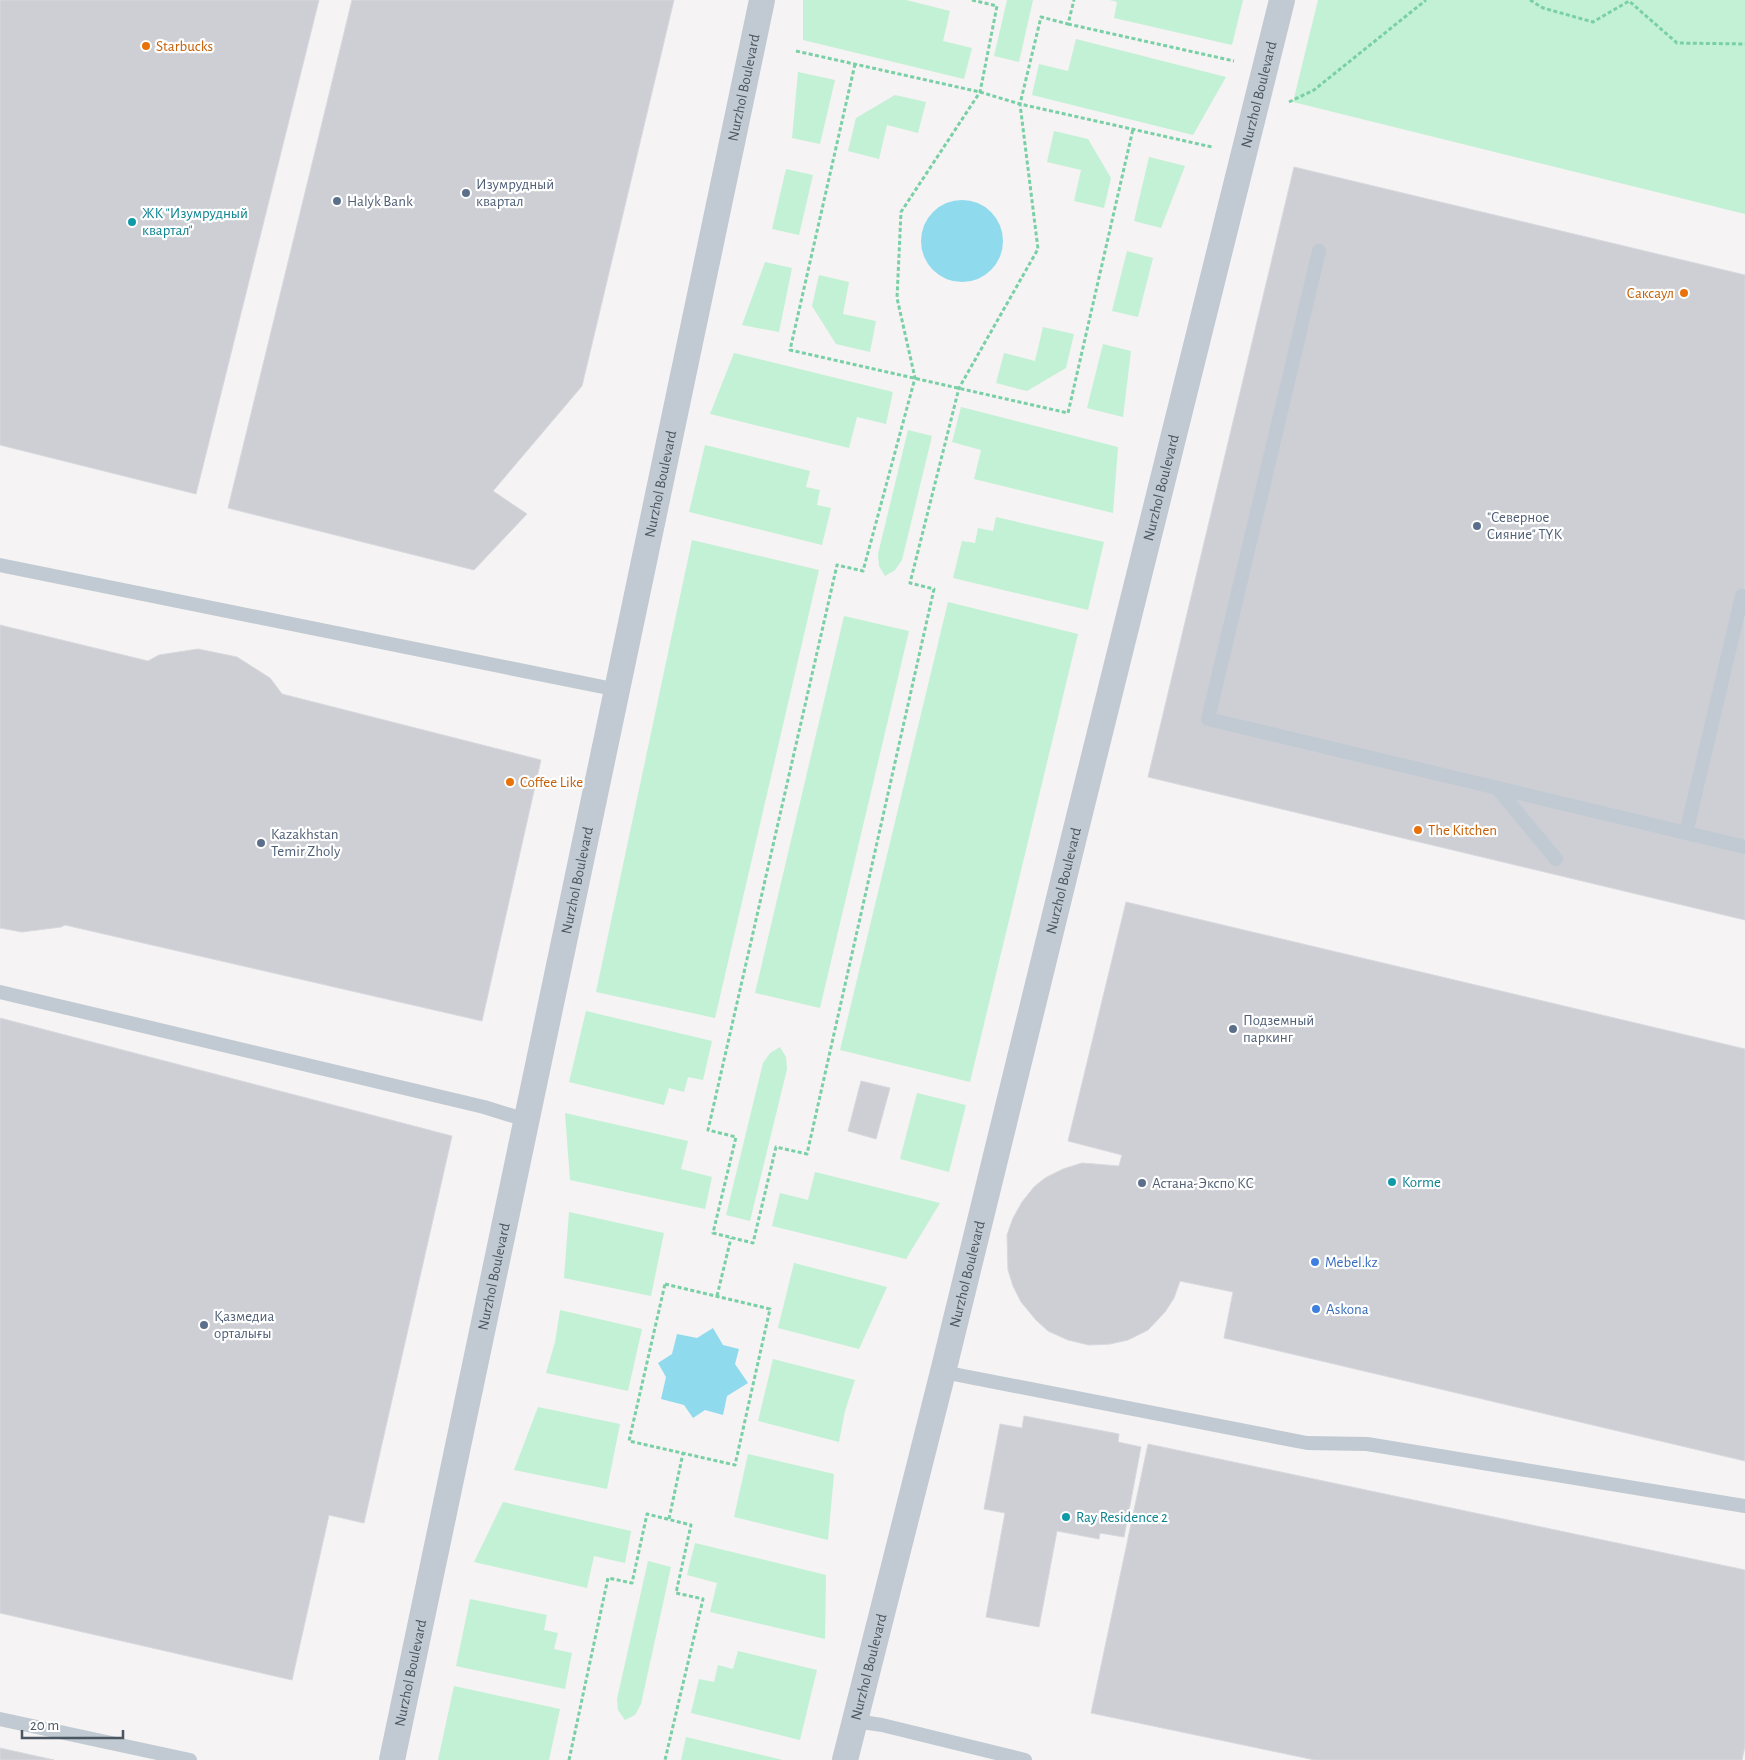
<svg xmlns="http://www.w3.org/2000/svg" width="1745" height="1760" viewBox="0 0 1745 1760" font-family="'Alegreya Sans',sans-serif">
<rect width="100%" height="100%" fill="#f5f3f3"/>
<g fill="#c3f1d5">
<path d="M 803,0 L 906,0 L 950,11 L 943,41 L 972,48 L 964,79 L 803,40 Z"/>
<path d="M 1007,0 L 1033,0 L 1019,62 L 994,56 Z"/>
<path d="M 1110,0 L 1243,0 L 1232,45 L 1114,18 L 1117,2 Z"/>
<path d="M 1318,0 L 1745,0 L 1745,214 L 1293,102 Z"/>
<path d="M 1076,39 L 1226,77 L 1193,135 L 1032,95 L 1039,64 L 1068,71 Z"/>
<path d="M 798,72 L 835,80 L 820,144 L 792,138 Z"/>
<path d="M 895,95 L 926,102 L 918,133 L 887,125 L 879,159 L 848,151 L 856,118 Z"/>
<path d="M 1054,131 L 1088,139 L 1111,178 L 1104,208 L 1074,201 L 1081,170 L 1047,162 Z"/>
<path d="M 1149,157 L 1185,166 L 1161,228 L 1134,221 Z"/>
<path d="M 786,169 L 813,175 L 799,235 L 772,229 Z"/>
<path d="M 1127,251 L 1153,258 L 1138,317 L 1112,311 Z"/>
<path d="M 765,262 L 792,268 L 779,332 L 742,325 Z"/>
<path d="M 819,275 L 849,282 L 843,314 L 876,321 L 870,352 L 836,344 L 812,306 Z"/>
<path d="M 1043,327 L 1074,334 L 1066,368 L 1027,391 L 996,383 L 1004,353 L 1035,361 Z"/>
<path d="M 1103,344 L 1131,351 L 1123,417 L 1087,408 Z"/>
<path d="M 734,353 L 893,392 L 886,424 L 857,417 L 849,448 L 710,414 Z"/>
<path d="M 961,407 L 1118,447 L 1113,513 L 974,479 L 981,450 L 952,442 Z"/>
<path d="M 908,430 L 932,436 L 902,560 L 895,570 L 885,576 L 879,566 L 878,554 Z"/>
<path d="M 705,445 L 810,471 L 806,487 L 820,490 L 817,505 L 831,508 L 822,545 L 689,512 Z"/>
<path d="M 996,517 L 1104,542 L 1088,610 L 953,578 L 962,541 L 975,543 L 978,528 L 993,531 Z"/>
<path d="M 692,540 L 819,570 L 715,1018 L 596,992 Z"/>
<path d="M 948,602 L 1078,634 L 970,1082 L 840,1050 Z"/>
<path d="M 844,616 L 909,631 L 820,1008 L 755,993 Z"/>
<path d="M 586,1011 L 712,1041 L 703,1080 L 688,1077 L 684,1092 L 669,1088 L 664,1105 L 569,1082 Z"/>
<path d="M 780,1047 L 786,1057 L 787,1069 L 750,1221 L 726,1215 L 763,1063 L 770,1053 Z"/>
<path d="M 917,1093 L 966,1105 L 949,1172 L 900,1159 Z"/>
<path d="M 565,1113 L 688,1141 L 681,1169 L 712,1177 L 705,1209 L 570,1180 Z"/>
<path d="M 815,1172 L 940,1203 L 906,1259 L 772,1226 L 780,1193 L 808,1200 Z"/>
<path d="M 569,1212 L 664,1233 L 651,1296 L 564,1278 Z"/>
<path d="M 794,1263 L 887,1287 L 859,1349 L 778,1328 Z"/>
<path d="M 560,1310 L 642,1329 L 628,1391 L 546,1373 L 555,1342 Z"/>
<path d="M 773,1359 L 855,1380 L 845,1411 L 839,1442 L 758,1421 Z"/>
<path d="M 538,1407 L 620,1424 L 607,1489 L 514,1470 Z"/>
<path d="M 748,1454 L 834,1474 L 828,1540 L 734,1517 Z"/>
<path d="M 503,1502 L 631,1531 L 625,1563 L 594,1556 L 587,1588 L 474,1562 Z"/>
<path d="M 695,1543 L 826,1575 L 825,1639 L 710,1612 L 717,1583 L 687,1575 Z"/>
<path d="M 648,1561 L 671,1567 L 641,1704 L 635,1715 L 625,1720 L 618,1710 L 617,1699 Z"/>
<path d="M 470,1599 L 547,1615 L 544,1630 L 558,1633 L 554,1649 L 572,1653 L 565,1689 L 456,1666 Z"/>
<path d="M 738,1651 L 817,1670 L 800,1740 L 691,1713 L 699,1679 L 714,1682 L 718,1665 L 733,1669 Z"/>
<path d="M 454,1686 L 560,1709 L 549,1760 L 438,1760 Z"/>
<path d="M 686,1737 L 783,1760 L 681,1760 Z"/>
</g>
<g fill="#90daee">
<circle cx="962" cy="241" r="41"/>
<path d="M 713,1328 L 723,1345 L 739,1349 L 735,1364 L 748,1383 L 727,1396 L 723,1415 L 705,1410 L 693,1418 L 684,1405 L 661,1399 L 666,1377 L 658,1363 L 672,1354 L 677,1334 L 697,1338 Z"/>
</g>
<g fill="#cdcfd5" stroke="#d7d9de">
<path d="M 0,0 L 319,0 L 196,494 L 0,445 Z"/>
<path d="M 352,0 L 674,0 L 582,386 L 493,491 L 527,514 L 474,570 L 228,508 Z"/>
<path d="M 1294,167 L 1745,275 L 1745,920 L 1148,777 Z"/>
<path d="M 0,625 L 148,661 L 159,655 L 198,649 L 237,657 L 270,678 L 282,694 L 541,760 L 482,1021 L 65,925 L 61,927 L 22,932 L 0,928 Z"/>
<path d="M 1126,902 L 1745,1049 L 1745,1461 L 1224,1338 L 1233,1292 L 1180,1281 L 1174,1298 L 1165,1312 L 1148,1330 L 1128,1340 L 1110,1344 L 1089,1345 L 1068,1340 L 1048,1331 L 1036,1320 L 1021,1302 L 1013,1286 L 1008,1270 L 1007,1235 L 1013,1218 L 1022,1202 L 1034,1187 L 1045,1178 L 1063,1169 L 1082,1163 L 1119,1166 L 1122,1155 L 1068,1141 Z"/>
<path d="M 0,1018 L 452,1136 L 364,1523 L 329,1515 L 292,1680 L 0,1613 Z"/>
<path d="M 861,1081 L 890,1088 L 876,1139 L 848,1131 Z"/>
<path d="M 1024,1416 L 1119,1434 L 1118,1442 L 1141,1447 L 1124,1537 L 1100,1533 L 1099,1539 L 1057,1531 L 1039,1627 L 986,1617 L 1005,1513 L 984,1509 L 1000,1424 L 1022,1428 Z"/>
<path d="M 1148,1444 L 1745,1570 L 1745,1746 L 1742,1760 L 1315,1760 L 1091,1713 Z"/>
<path d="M 0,1748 L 54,1760 L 0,1760 Z"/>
</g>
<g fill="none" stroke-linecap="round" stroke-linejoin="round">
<g stroke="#7ad0a6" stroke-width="3" stroke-dasharray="4 2.5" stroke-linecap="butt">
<path d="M 972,0 L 997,6 L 980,92 L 901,212 L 897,298 L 915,378 L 863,571 L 837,565 L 708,1130 L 736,1137 L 713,1233 L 753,1243 L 776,1147 L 807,1154 L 934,589 L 910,583 L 959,388 L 1038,249 L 1020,104 L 1041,17 L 1068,24 L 1074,0"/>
<path d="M 1530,0 L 1543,8 L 1593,22 L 1629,1 L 1677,43 L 1745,44"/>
<path d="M 1068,24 L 1234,61"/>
<path d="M 796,51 L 980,92 L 1020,104 L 1212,147"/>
<path d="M 855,64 L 790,350 L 1068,413 L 1133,129"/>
<path d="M 1289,102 L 1314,90 L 1426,0"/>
<path d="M 665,1284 L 770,1309 L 735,1465 L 629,1441 Z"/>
<path d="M 717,1296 L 731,1238"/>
<path d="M 669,1519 L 683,1453"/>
<path d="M 569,1760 L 608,1578 L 632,1583 L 647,1514 L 691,1525 L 676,1593 L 703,1599 L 665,1760"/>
</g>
<g stroke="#c1cad2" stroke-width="14">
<path d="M 1319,251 L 1208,719 L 1745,847"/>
<path d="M 0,565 L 618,690"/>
<path d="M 1497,788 L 1556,859"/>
<path d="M 1686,833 L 1742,596 L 1745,597"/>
<path d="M 0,992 L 484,1107 L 526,1120"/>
<path d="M 943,1372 L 1307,1443 L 1367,1444 L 1745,1506"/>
<path d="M 0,1719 L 190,1760"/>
<path d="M 855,1721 L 882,1725 L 1025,1760"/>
</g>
<g stroke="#c1cad2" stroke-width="26">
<path id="s1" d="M 392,1760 L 762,0"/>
<path id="s2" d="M 845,1760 L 943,1372 L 1075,833 L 1282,0"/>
</g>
</g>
<g fill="#e8710a" stroke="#fff" stroke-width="2">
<circle cx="146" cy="46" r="5"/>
<circle cx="1684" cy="293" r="5"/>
<circle cx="510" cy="782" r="5"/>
<circle cx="1418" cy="830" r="5"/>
</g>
<g fill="#5c6f8a" stroke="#fff" stroke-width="2">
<circle cx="466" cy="193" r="5"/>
<circle cx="337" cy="201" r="5"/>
<circle cx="1477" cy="526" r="5"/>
<circle cx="261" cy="843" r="5"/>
<circle cx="1233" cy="1029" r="5"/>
<circle cx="1142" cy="1183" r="5"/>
<circle cx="204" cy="1325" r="5"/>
</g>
<g fill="#0f9aa8" stroke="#fff" stroke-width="2">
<circle cx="132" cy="222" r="5"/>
<circle cx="1392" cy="1182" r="5"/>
<circle cx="1066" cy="1517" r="5"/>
</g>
<g fill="#3f7fe0" stroke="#fff" stroke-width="2">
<circle cx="1315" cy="1262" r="5"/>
<circle cx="1316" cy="1309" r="5"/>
</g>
<g text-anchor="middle" stroke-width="4.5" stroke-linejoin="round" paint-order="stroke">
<g font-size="15" fill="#c56008" stroke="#fff" text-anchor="start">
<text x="156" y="51">Starbucks</text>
<text x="1674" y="298" text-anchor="end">Саксаул</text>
<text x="520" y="787">Coffee Like</text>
<text x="1428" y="835">The Kitchen</text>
</g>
<g font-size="15" fill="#4a5661" stroke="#fff">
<text dy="5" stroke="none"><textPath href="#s1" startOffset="1709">Nurzhol Boulevard</textPath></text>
<text dy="5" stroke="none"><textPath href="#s2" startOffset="1716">Nurzhol Boulevard</textPath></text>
<text dy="5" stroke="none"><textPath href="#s1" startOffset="1304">Nurzhol Boulevard</textPath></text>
<text dy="5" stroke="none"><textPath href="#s2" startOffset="1311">Nurzhol Boulevard</textPath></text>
<text dy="5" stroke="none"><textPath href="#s1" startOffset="899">Nurzhol Boulevard</textPath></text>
<text dy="5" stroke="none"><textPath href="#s2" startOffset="906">Nurzhol Boulevard</textPath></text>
<text dy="5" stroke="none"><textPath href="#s2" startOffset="501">Nurzhol Boulevard</textPath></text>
<text dy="5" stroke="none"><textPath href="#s1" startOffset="494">Nurzhol Boulevard</textPath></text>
<text dy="5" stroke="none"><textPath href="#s2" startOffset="96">Nurzhol Boulevard</textPath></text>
<text dy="5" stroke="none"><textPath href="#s1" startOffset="89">Nurzhol Boulevard</textPath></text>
</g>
<g font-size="15" fill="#4e5e75" stroke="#fff" text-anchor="start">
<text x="476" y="189">Изумрудный<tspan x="476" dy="17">квартал</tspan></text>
<text x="347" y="206">Halyk Bank</text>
<text x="1487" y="522">"Северное<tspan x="1487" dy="17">Cияние" ТҮК</tspan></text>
<text x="271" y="839">Kazakhstan<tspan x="271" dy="17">Temir Zholy</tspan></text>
<text x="1243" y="1025">Подземный<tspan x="1243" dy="17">паркинг</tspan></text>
<text x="1152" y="1188">Астана-Экспо КС</text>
<text x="214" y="1321">Қазмедиа<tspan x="214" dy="17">орталығы</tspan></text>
</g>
<g font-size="15" fill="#0d838f" stroke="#fff" text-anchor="start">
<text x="142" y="218">ЖК "Изумрудный<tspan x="142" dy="17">квартал"</tspan></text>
<text x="1402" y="1187">Korme</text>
<text x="1076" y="1522">Ray Residence 2</text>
</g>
<g font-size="15" fill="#366cbe" stroke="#fff" text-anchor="start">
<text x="1325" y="1267">Mebel.kz</text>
<text x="1326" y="1314">Askona</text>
</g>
</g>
<path d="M22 1730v8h101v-8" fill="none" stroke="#4a5661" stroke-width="2.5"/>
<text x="30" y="1730" font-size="15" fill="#4a5661" stroke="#ffffff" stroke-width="4" paint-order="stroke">20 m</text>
</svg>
